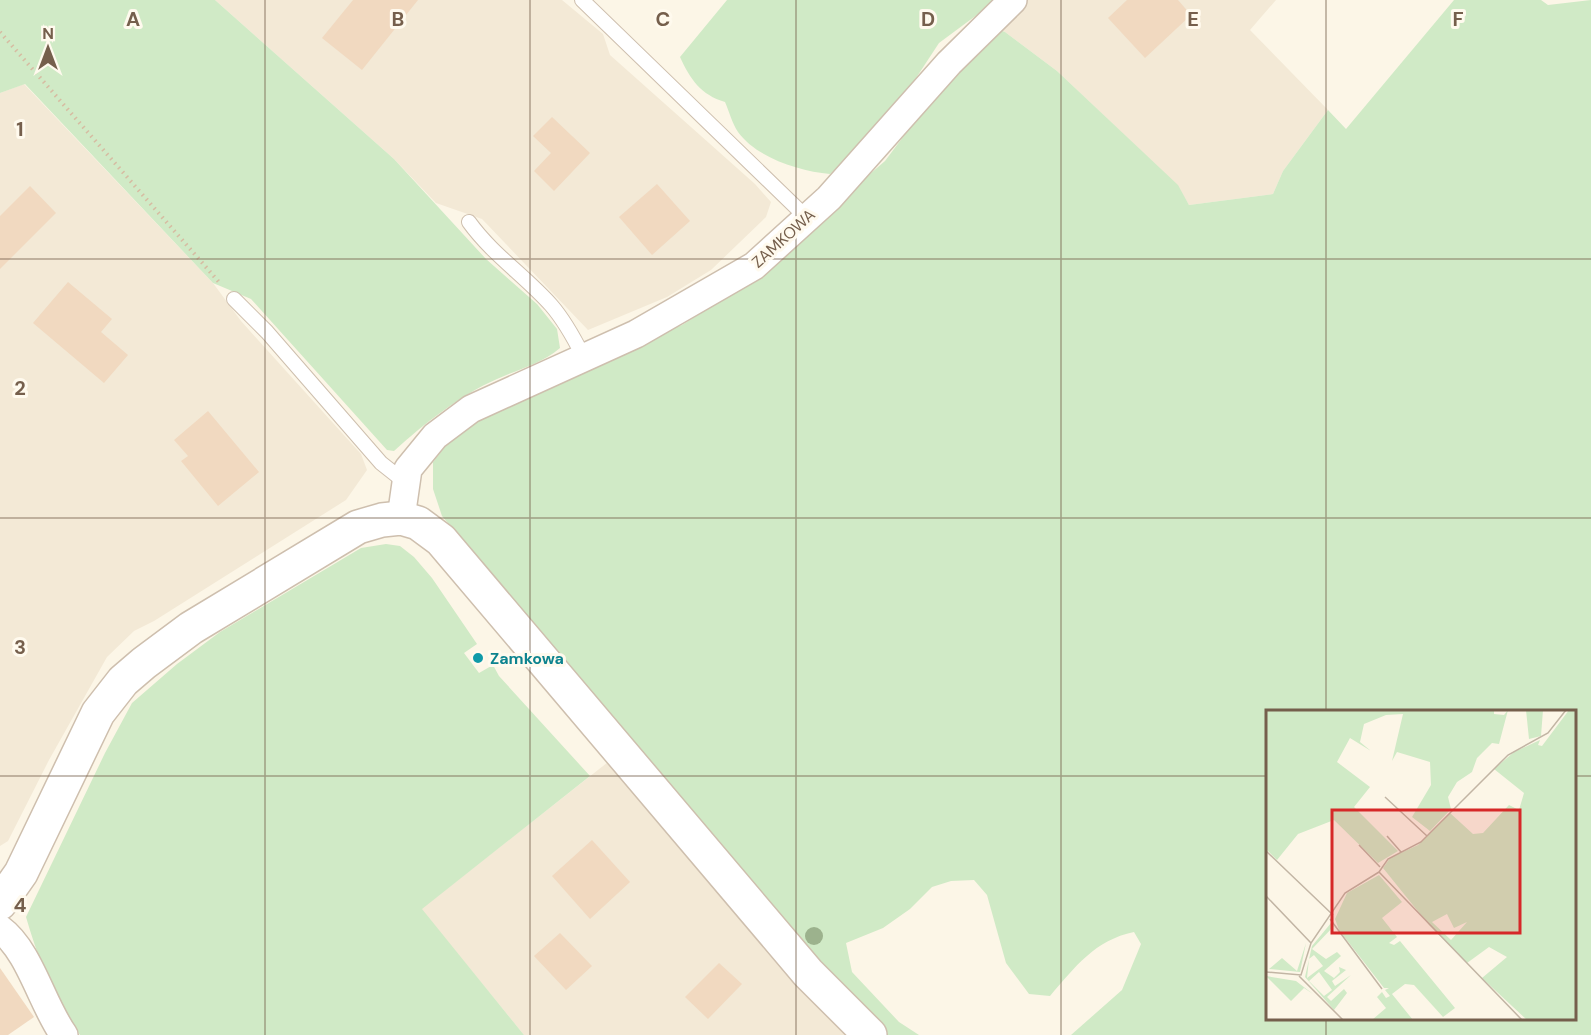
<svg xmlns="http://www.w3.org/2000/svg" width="1591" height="1035" viewBox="0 0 1591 1035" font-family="'DM Sans',sans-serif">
<rect width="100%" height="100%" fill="#fcf6e7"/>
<g fill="#f3e9d6">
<path d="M 215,0 L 562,0 L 603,34 L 610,55 L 755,184 L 771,202 L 766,217 L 711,270 L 667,297 L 588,330 L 482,219 L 436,203 L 394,159 Z"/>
<path d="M 1010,0 L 1276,0 L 1250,30 L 1328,110 L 1283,171 L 1273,194 L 1189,205 L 1177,185 L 1057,71 L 1005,32 L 994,28 Z"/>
<path d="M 24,84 L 213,283 L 241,321 L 361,454 L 367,470 L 346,500 L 154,621 L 134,631 L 107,657 L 49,760 L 8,841 L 0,846 L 0,93 Z"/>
<path d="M 631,744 L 820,968 L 887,1035 L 524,1035 L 421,909 Z"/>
</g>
<g fill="#d0eac6" fill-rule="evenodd">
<path d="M 0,0 L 215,0 L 394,159 L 486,259 L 537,304 L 557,329 L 560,348 C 541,364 519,369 497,379 C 460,395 424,424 394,451 L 387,450 L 251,299 L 213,283 L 25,84 L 0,93 Z"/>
<path d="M 727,0 L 997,0 L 939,43 L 897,107 L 866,143 L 830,174 C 799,171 757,158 738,132 C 732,123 729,111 725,102 C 701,95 690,79 680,57 Z"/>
<path d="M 1454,0 L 1541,0 L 1548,5 L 1591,0 L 1591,1035 L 1071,1035 L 1122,990 L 1141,944 L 1134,932 C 1095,940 1075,967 1050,996 L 1029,994 L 1006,963 L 987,895 L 974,880 L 951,881 L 932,887 L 910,909 L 883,928 L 846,943 L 852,972 L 899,1022 L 919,1035 L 887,1035 L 820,968 L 442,516 L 433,489 L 433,462 L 455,434 L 495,407 L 560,376 L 682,325 L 730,295 L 885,161 L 915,121 L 994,28 L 1005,32 L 1057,71 L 1178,185 L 1189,205 L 1273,194 L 1283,171 L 1328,110 L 1346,129 ZM 1267,711 L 1574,711 L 1574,1018 L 1267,1018 Z"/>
<path d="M 386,544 L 400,546 L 414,557 L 432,578 L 477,644 L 464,653 L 479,673 L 493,665 L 499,676 L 590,776 L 422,909 L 524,1035 L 80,1035 C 54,1002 38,958 26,917 L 105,753 L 132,703 L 177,664 L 220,632 L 361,548 Z"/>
</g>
<g fill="#f1d9c0">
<path d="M 353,0 L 418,0 L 362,70 L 322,38 Z"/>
<path d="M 1127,0 L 1178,0 L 1191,15 L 1145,58 L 1108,18 Z"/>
<path d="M 552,117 L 590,153 L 554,191 L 534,171 L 551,153 L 533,136 Z"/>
<path d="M 657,184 L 690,221 L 652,255 L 619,217 Z"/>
<path d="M 30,186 L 56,213 L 0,269 L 0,216 Z"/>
<path d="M 68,282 L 112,319 L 101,332 L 128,355 L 104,383 L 33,323 Z"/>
<path d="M 208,411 L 259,472 L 218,506 L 181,461 L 188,456 L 174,440 Z"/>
<path d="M 592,840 L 630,882 L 590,919 L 552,876 Z"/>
<path d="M 560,933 L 592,966 L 566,990 L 534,956 Z"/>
<path d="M 719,963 L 742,984 L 708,1019 L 685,997 Z"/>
<path d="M 0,968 L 34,1017 L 8,1035 L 0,1035 Z"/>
</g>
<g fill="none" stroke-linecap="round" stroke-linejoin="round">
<defs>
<g id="service">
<path d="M 582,0 L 806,217"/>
<path d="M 469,222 C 492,254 525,276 551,305 C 565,321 574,338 583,356"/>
<path d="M 234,299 L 267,332 L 381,463 L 405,482"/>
</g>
<g id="minor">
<path d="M 401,518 L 408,469 L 435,436 L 471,409 L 636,334 L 754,266 L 829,198 L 949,63 L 1013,0"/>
<path d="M 0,929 C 30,951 42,1005 64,1035"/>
</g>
<path id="tertiary" d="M 0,903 L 21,873 L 98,713 L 123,681 L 144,663 L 191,628 L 358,527 L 382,520 L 401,518 L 418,523 L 441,540 L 808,973 L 870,1035"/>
</defs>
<use href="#service" stroke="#cebfae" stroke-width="16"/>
<use href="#minor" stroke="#cebfae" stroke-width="30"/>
<use href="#tertiary" stroke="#cebfae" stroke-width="36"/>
<path stroke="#d6bca2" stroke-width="4" stroke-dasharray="1.5 4.5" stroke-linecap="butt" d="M 0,32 L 219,282"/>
<use href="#service" stroke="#fff" stroke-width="14"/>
<use href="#minor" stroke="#fff" stroke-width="27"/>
<use href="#tertiary" stroke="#fff" stroke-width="33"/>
</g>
<circle fill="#9cb28d" cx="814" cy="936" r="9"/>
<path fill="none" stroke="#755f4c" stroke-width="1.5" stroke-opacity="0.55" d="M 265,0 L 265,1035M 530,0 L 530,1035M 796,0 L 796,1035M 1061,0 L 1061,1035M 1326,0 L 1326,711M 0,259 L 1591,259M 0,518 L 1591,518M 0,776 L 1267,776M 1574,776 L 1591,776M 1326,1018 L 1326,1035"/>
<circle fill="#0f9aa8" stroke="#fffaee" stroke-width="2" cx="478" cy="658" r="6"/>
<g text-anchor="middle" stroke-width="6" stroke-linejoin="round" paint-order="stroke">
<g font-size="16" fill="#755f4c" stroke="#fffaee">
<text transform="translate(783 238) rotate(-42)" y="6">ZAMKOWA</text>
</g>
<g font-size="16" font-weight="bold" fill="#0d838f" stroke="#fffaee" text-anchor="start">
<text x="490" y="664">Zamkowa</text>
</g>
</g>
<g transform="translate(1266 710)">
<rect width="310" height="310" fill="#fcf6e7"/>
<path d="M 0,0 L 228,0 L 228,4 L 238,5 L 242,0 L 233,34 L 226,33 L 211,48 L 206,62 L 191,72 L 182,87 L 185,99 L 164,121 L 146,107 L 165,75 L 164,52 L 131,42 L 126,51 L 137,4 L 120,5 L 98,14 L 94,32 L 105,41 L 84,28 L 71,52 L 104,77 L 88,97 L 132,141 L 112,153 L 68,110 L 32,124 L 11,150 L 0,139 ZM 260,0 L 277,0 L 275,26 L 263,29 ZM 303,0 L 310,0 L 310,310 L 261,310 L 216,268 L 241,247 L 223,237 L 201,253 L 163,215 L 117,158 L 124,148 L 152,135 L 184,103 L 207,124 L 217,123 L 243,95 L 253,100 L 258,83 L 228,59 L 248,42 L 274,30 L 272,35 L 276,36 ZM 181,204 L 188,218 L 201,212 L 185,230 L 166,212 ZM 113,165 L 136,192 L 116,208 L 131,227 L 123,233 L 128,235 L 134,231 L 189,298 L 177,307 L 148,275 L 139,274 L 126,284 L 147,310 L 106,310 L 120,298 L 111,287 L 116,282 L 120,288 L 124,286 L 119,280 L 123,278 L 118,278 L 73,220 L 69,209 L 81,183 ZM 65,213 L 68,216 L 46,239 L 60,249 L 71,242 L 75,246 L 58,261 L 68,268 L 74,262 L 73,257 L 80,260 L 66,271 L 69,276 L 85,265 L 61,287 L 65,291 L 78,279 L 81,283 L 68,300 L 39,267 L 46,236 ZM 48,245 L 57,256 L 41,268 L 43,249 ZM 53,262 L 66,280 L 58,286 L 43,271 ZM 40,233 L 34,262 L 3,259 L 16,248 L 31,261 ZM 0,266 L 30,271 L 47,284 L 38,278 L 25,291 Z" fill="#d0eac6" fill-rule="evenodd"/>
<path fill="none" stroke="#c2b5a4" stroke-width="1.5" d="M 119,87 L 161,126M 121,126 L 135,142M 93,135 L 114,157M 0,141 L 67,205M 113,162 L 122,149 L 155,132 L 242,45 L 282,23 L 300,0M 113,162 L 256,310M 0,186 L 45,233M 64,209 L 116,279M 0,262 L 35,265 L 45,233 L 79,183 L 113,162M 33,266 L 77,310"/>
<path fill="#d62828" fill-opacity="0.15" stroke="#d62828" stroke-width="3" d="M 66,100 L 254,100 L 254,223 L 66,223 Z"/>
<rect width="310" height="310" fill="none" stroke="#755f4c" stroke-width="3"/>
</g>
<g font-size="20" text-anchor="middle" font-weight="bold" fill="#755f4c" stroke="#fffaee" stroke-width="6" stroke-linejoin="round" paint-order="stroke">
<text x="133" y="26">A</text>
<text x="398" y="26">B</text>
<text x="663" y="26">C</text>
<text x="928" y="26">D</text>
<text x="1193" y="26">E</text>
<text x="1458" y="26">F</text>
<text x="20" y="136">1</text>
<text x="20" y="395">2</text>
<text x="20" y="654">3</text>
<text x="20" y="912">4</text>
</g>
<g transform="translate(48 48)" stroke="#fffaee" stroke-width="4.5" paint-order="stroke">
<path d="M0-4.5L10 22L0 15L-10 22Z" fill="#755f4c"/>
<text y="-9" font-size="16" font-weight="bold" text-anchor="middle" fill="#755f4c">N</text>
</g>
</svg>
